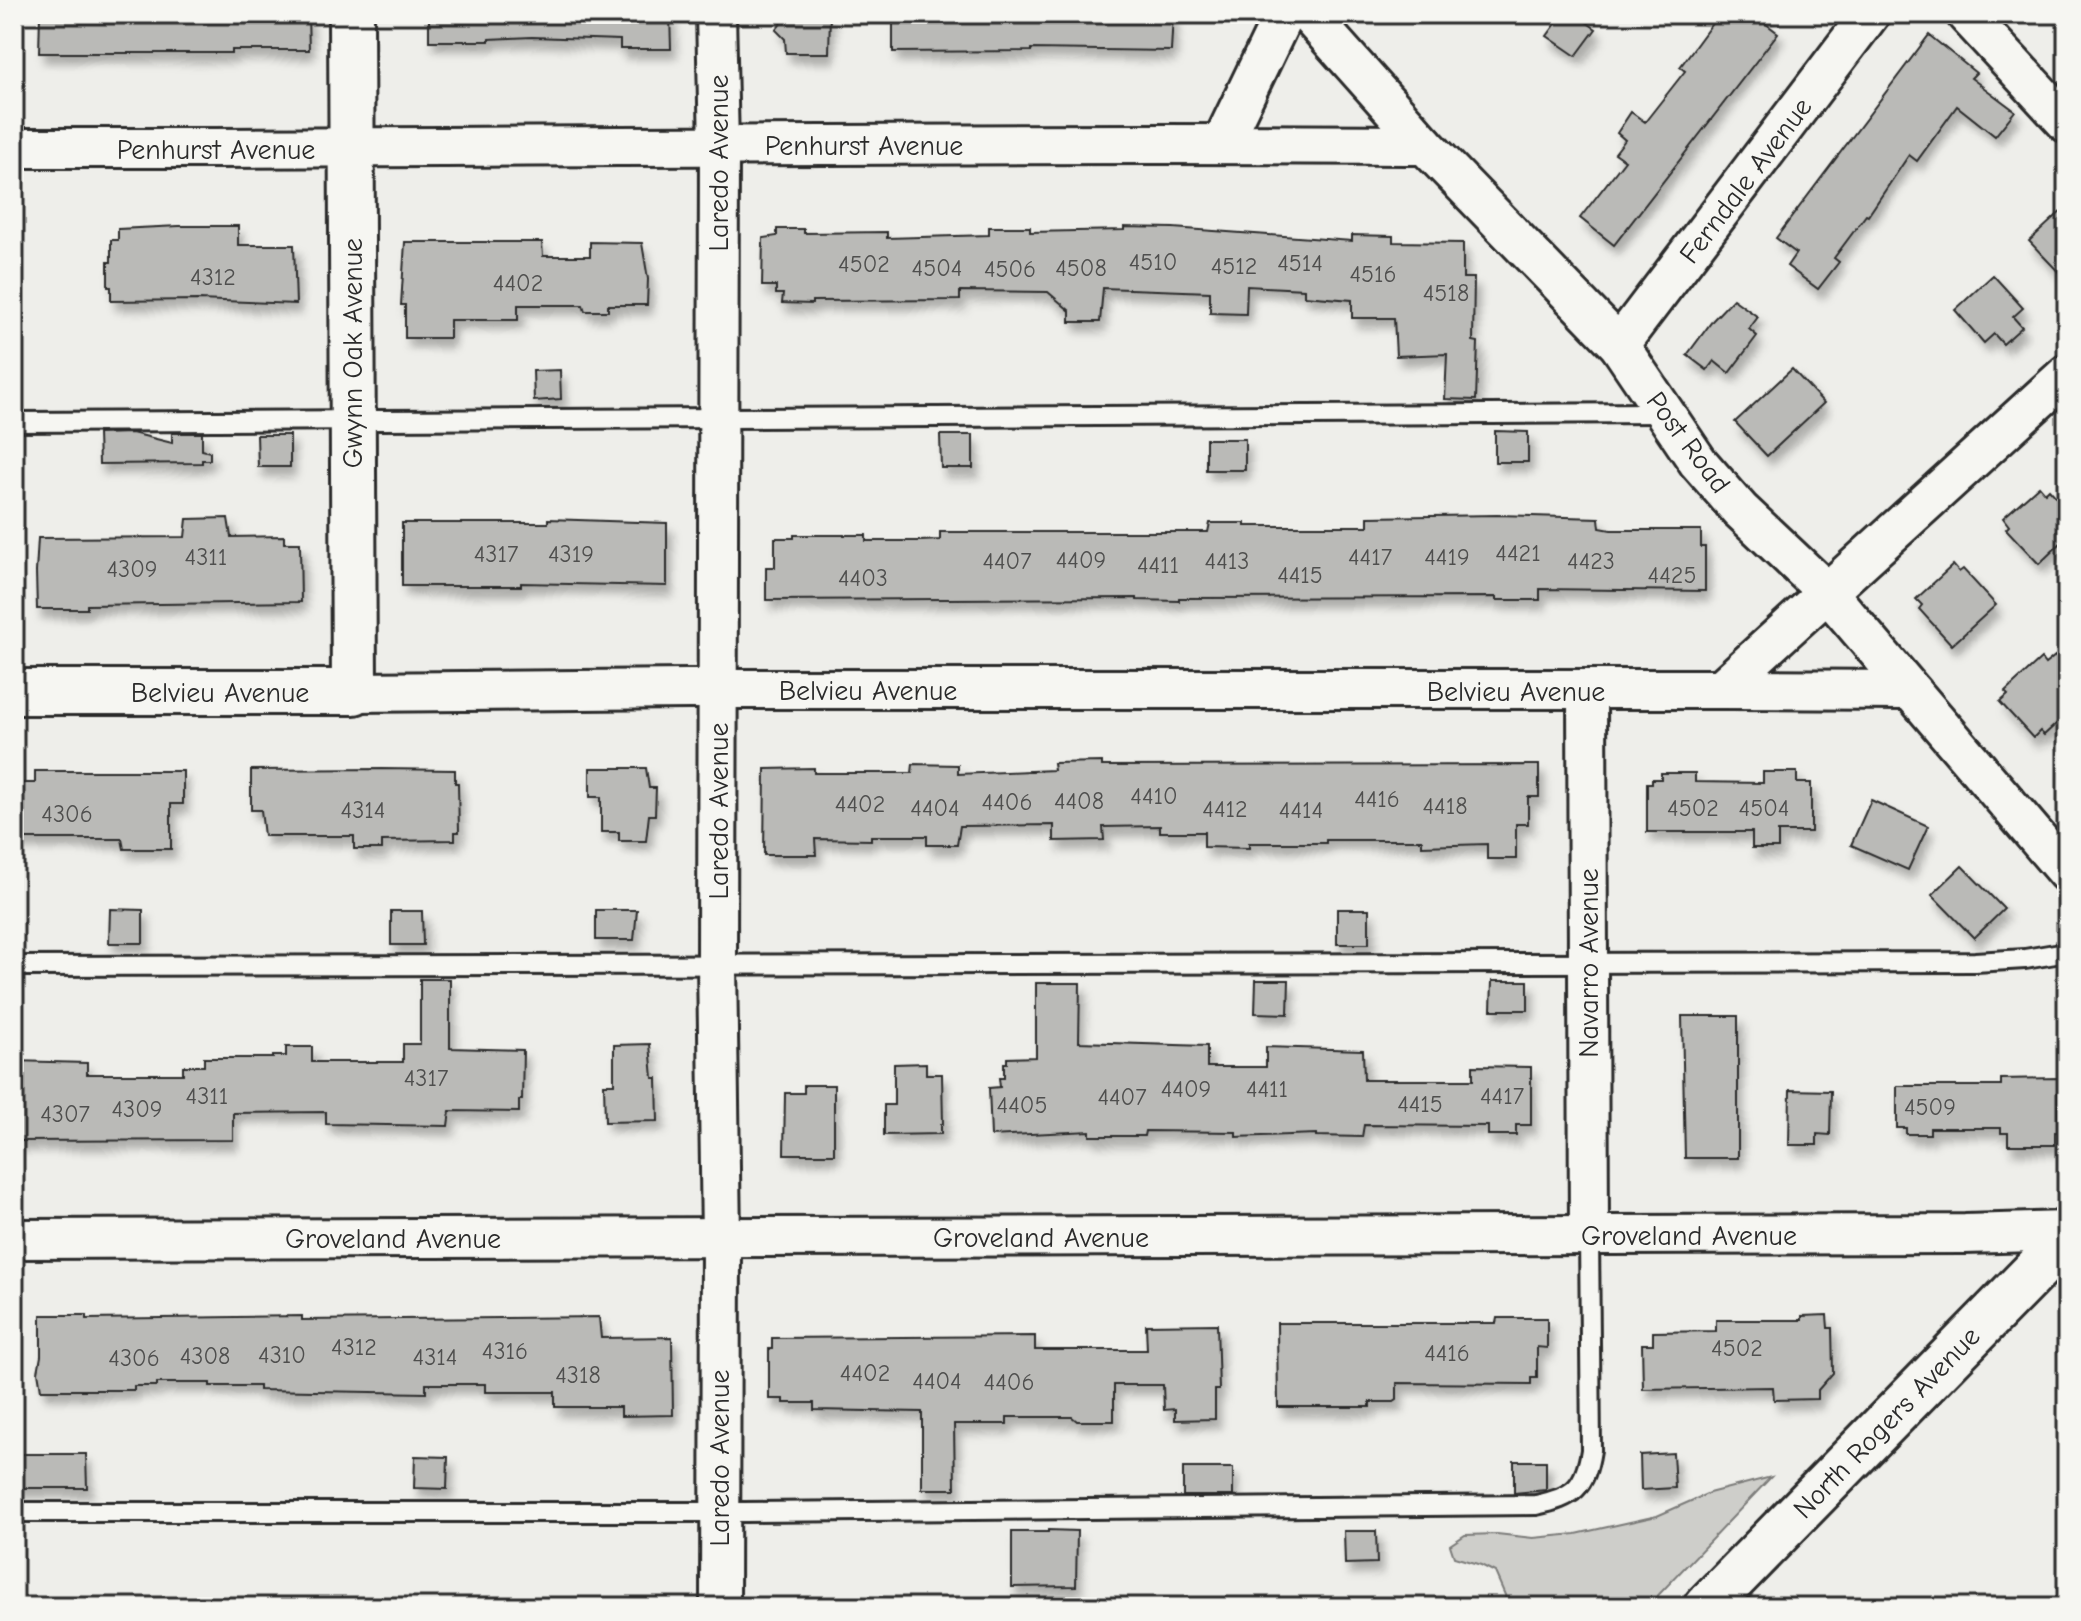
<svg xmlns="http://www.w3.org/2000/svg" width="2081" height="1621" viewBox="0 0 2081 1621" font-family="'Comic Neue',sans-serif">
<defs>
<filter id="shadow"><feDropShadow dx="5" dy="9" stdDeviation="4" flood-color="#0004"/></filter>
</defs>
<rect width="100%" height="100%" fill="#eeeeea"/>
<filter id="ink" filterUnits="userSpaceOnUse"><feTurbulence type="fractalNoise" baseFrequency=".0125" numOctaves="2"/><feDisplacementMap in="SourceGraphic" scale="16" xChannelSelector="R" yChannelSelector="G"/><feConvolveMatrix kernelMatrix="1 2 1 2 8 2 1 2 1" color-interpolation-filters="sRGB"/></filter>
<g filter="url(#ink)">
<path fill="#cececa" stroke="#7c7c7a" stroke-width="2" d="M 1771,1477 L 1647,1607 L 1506,1607 L 1505,1595 L 1495,1572 L 1481,1565 L 1454,1557 L 1450,1545 L 1465,1535 L 1497,1534 L 1533,1538 L 1576,1534 L 1657,1516 L 1709,1493 Z"/>
<g fill="#babab7" stroke="#2b2b2b" stroke-width="2" filter="url(#shadow)">
<path d="M 40,14 L 308,14 L 309,50 L 232,50 L 232,53 L 39,53 Z"/>
<path d="M 429,14 L 670,14 L 671,49 L 620,49 L 620,40 L 532,37 L 489,39 L 489,41 L 429,41 Z"/>
<path d="M 788,14 L 830,14 L 829,53 L 786,53 L 785,39 L 776,30 Z"/>
<path d="M 893,14 L 1173,14 L 1171,51 L 1031,49 L 1031,51 L 893,52 Z"/>
<path d="M 1563,14 L 1575,14 L 1596,29 L 1576,56 L 1547,36 Z"/>
<path d="M 1719,14 L 1753,14 L 1778,33 L 1614,245 L 1580,218 L 1625,160 L 1615,153 L 1625,140 L 1617,133 L 1631,112 L 1645,122 L 1685,71 L 1680,67 Z"/>
<path d="M 1929,35 L 1976,73 L 1971,78 L 2015,111 L 1995,136 L 1957,106 L 1917,161 L 1909,155 L 1868,216 L 1866,215 L 1834,258 L 1839,262 L 1818,289 L 1787,266 L 1796,253 L 1776,238 Z"/>
<path d="M 2067,206 L 2067,281 L 2029,241 Z"/>
<path d="M 179,226 L 238,226 L 238,245 L 294,245 L 296,304 L 198,300 L 111,301 L 111,287 L 108,287 L 108,262 L 111,262 L 111,240 L 118,240 L 118,229 Z"/>
<path d="M 989,227 L 1030,227 L 1030,232 L 1124,230 L 1124,227 L 1173,228 L 1352,241 L 1352,235 L 1393,236 L 1393,242 L 1463,243 L 1463,278 L 1474,278 L 1473,341 L 1478,342 L 1476,400 L 1445,399 L 1447,354 L 1396,356 L 1394,318 L 1352,318 L 1352,300 L 1304,296 L 1304,289 L 1247,286 L 1246,314 L 1210,313 L 1210,292 L 1103,288 L 1100,322 L 1070,322 L 1070,311 L 1048,292 L 960,291 L 960,300 L 812,301 L 812,304 L 782,303 L 783,294 L 776,294 L 776,286 L 762,286 L 763,238 L 777,236 L 777,229 L 804,229 L 804,233 L 887,232 L 887,238 L 989,235 Z"/>
<path d="M 405,242 L 542,242 L 543,256 L 590,256 L 590,242 L 642,243 L 648,279 L 647,305 L 608,305 L 608,311 L 585,311 L 583,305 L 518,305 L 518,320 L 450,320 L 450,338 L 405,338 L 405,305 L 401,305 Z"/>
<path d="M 1993,275 L 2023,308 L 2013,317 L 2022,327 L 2003,344 L 1994,334 L 1984,343 L 1955,310 Z"/>
<path d="M 1733,299 L 1758,317 L 1749,329 L 1757,336 L 1729,373 L 1714,361 L 1707,370 L 1687,355 L 1713,320 Z"/>
<path d="M 1792,369 L 1824,403 L 1767,456 L 1735,422 Z"/>
<path d="M 560,370 L 561,399 L 534,401 L 533,371 Z"/>
<path d="M 1495,431 L 1528,432 L 1528,462 L 1495,462 Z"/>
<path d="M 132,433 L 172,443 L 172,433 L 202,433 L 202,450 L 210,452 L 210,460 L 202,460 L 202,463 L 99,464 L 98,434 Z"/>
<path d="M 257,435 L 290,435 L 290,467 L 258,467 Z"/>
<path d="M 940,435 L 973,435 L 973,468 L 941,468 Z"/>
<rect x="1206" y="439" width="39" height="31"/>
<path d="M 2039,486 L 2045,493 L 2049,489 L 2067,509 L 2067,537 L 2039,564 L 2006,529 L 2009,526 L 2003,518 Z"/>
<path d="M 1497,515 L 1599,518 L 1600,528 L 1611,530 L 1701,530 L 1701,547 L 1705,547 L 1705,591 L 1540,589 L 1540,600 L 1496,600 L 1496,597 L 1179,598 L 1179,601 L 1137,600 L 1137,598 L 766,600 L 766,567 L 775,567 L 775,538 L 794,538 L 794,535 L 866,535 L 866,541 L 920,541 L 940,540 L 940,532 L 1208,532 L 1210,523 L 1245,523 L 1245,526 L 1368,526 L 1368,517 Z"/>
<path d="M 228,518 L 231,537 L 284,536 L 284,543 L 300,543 L 301,602 L 87,605 L 87,609 L 37,609 L 36,572 L 38,538 L 185,537 L 187,519 Z"/>
<path d="M 548,519 L 667,523 L 667,586 L 521,583 L 521,586 L 402,586 L 402,523 L 548,523 Z"/>
<path d="M 1953,565 L 1959,572 L 1963,569 L 1996,605 L 1952,645 L 1919,609 L 1922,605 L 1916,599 Z"/>
<path d="M 2055,656 L 2067,670 L 2067,714 L 2044,735 L 2040,731 L 2033,738 L 2000,702 L 2008,695 L 2005,692 L 2041,659 L 2045,664 Z"/>
<path d="M 1102,762 L 1102,766 L 1539,765 L 1539,797 L 1528,797 L 1528,824 L 1516,824 L 1516,859 L 1487,859 L 1487,844 L 1422,846 L 1422,840 L 1326,840 L 1326,843 L 1249,843 L 1249,848 L 1204,847 L 1204,832 L 1160,832 L 1160,826 L 1103,827 L 1104,840 L 1054,841 L 1054,825 L 960,826 L 957,845 L 927,845 L 927,836 L 871,836 L 871,840 L 815,839 L 816,855 L 764,855 L 765,769 L 814,768 L 814,773 L 912,773 L 913,764 L 958,765 L 958,774 L 1054,770 L 1053,763 Z"/>
<path d="M 590,768 L 646,768 L 649,788 L 656,788 L 655,815 L 649,815 L 646,841 L 619,841 L 619,832 L 601,832 L 601,797 L 590,797 Z"/>
<path d="M 382,769 L 455,770 L 455,783 L 458,783 L 459,832 L 455,832 L 455,840 L 382,841 L 382,849 L 354,849 L 354,836 L 264,836 L 261,810 L 251,810 L 251,770 Z"/>
<path d="M 35,771 L 183,771 L 183,804 L 171,804 L 171,849 L 124,849 L 122,839 L 14,839 L 14,783 L 35,783 Z"/>
<path d="M 1763,772 L 1797,772 L 1797,783 L 1811,783 L 1811,832 L 1778,832 L 1778,848 L 1752,848 L 1752,832 L 1647,832 L 1647,783 L 1652,783 L 1652,779 L 1661,779 L 1661,773 L 1695,773 L 1695,782 L 1763,783 Z"/>
<path d="M 1871,800 L 1928,826 L 1908,870 L 1851,845 Z"/>
<path d="M 1962,866 L 2004,909 L 1974,938 L 1932,895 Z"/>
<path d="M 110,909 L 143,910 L 143,943 L 109,943 Z"/>
<rect x="1337" y="909" width="32" height="35"/>
<path d="M 596,910 L 637,910 L 634,940 L 596,940 Z"/>
<path d="M 391,911 L 422,911 L 423,945 L 391,945 Z"/>
<path d="M 420,979 L 450,979 L 450,1048 L 523,1050 L 522,1100 L 519,1100 L 519,1112 L 450,1111 L 448,1126 L 326,1124 L 326,1112 L 233,1113 L 233,1140 L 14,1141 L 14,1061 L 87,1063 L 87,1074 L 183,1074 L 183,1066 L 204,1066 L 204,1058 L 273,1058 L 273,1056 L 286,1056 L 286,1047 L 312,1047 L 312,1062 L 403,1062 L 403,1044 L 420,1044 Z"/>
<path d="M 1256,980 L 1289,980 L 1288,1014 L 1255,1013 Z"/>
<path d="M 1492,981 L 1528,981 L 1528,1010 L 1491,1010 Z"/>
<path d="M 1036,983 L 1080,983 L 1079,1042 L 1207,1046 L 1207,1067 L 1266,1067 L 1266,1047 L 1363,1050 L 1364,1080 L 1473,1080 L 1473,1066 L 1531,1067 L 1531,1125 L 1516,1125 L 1516,1135 L 1488,1135 L 1488,1126 L 1364,1125 L 1362,1137 L 1316,1136 L 1316,1134 L 1236,1137 L 1236,1132 L 1145,1131 L 1144,1136 L 1090,1136 L 1090,1131 L 991,1136 L 989,1088 L 1000,1087 L 999,1078 L 1004,1078 L 1004,1063 L 1007,1063 L 1007,1058 L 1036,1057 Z"/>
<path d="M 1682,1016 L 1738,1016 L 1738,1158 L 1685,1158 Z"/>
<path d="M 650,1044 L 653,1078 L 657,1078 L 658,1121 L 605,1122 L 604,1084 L 614,1084 L 614,1045 Z"/>
<path d="M 926,1063 L 926,1074 L 942,1074 L 943,1124 L 941,1124 L 941,1134 L 884,1135 L 884,1105 L 894,1105 L 894,1064 Z"/>
<path d="M 2058,1078 L 2058,1132 L 2055,1132 L 2055,1145 L 2008,1145 L 2008,1133 L 2001,1133 L 2001,1128 L 1930,1128 L 1930,1134 L 1906,1134 L 1906,1128 L 1897,1128 L 1897,1086 L 2001,1086 L 2001,1079 Z"/>
<path d="M 804,1085 L 834,1085 L 834,1154 L 784,1154 L 785,1093 L 804,1093 Z"/>
<path d="M 1790,1090 L 1831,1091 L 1830,1135 L 1817,1134 L 1817,1145 L 1789,1145 Z"/>
<path d="M 41,1315 L 87,1315 L 87,1319 L 302,1316 L 302,1320 L 599,1317 L 601,1338 L 672,1337 L 673,1415 L 621,1416 L 621,1407 L 555,1407 L 555,1392 L 485,1392 L 485,1384 L 426,1384 L 426,1393 L 259,1390 L 259,1386 L 210,1386 L 210,1383 L 157,1383 L 157,1386 L 134,1386 L 134,1390 L 41,1390 L 38,1372 L 41,1356 Z"/>
<path d="M 1827,1315 L 1828,1328 L 1832,1328 L 1833,1373 L 1818,1390 L 1818,1399 L 1774,1400 L 1773,1387 L 1643,1389 L 1642,1344 L 1653,1344 L 1653,1332 L 1716,1331 L 1716,1320 L 1802,1320 L 1802,1316 Z"/>
<path d="M 1497,1318 L 1547,1318 L 1547,1348 L 1537,1347 L 1537,1378 L 1531,1378 L 1531,1384 L 1397,1383 L 1397,1400 L 1394,1402 L 1370,1402 L 1370,1407 L 1278,1407 L 1277,1323 L 1496,1323 Z"/>
<path d="M 1217,1324 L 1219,1390 L 1215,1390 L 1215,1419 L 1175,1420 L 1175,1409 L 1164,1410 L 1163,1385 L 1114,1385 L 1114,1421 L 1077,1421 L 1072,1417 L 1007,1417 L 1007,1424 L 954,1424 L 955,1489 L 922,1489 L 922,1412 L 814,1410 L 814,1403 L 784,1403 L 784,1399 L 769,1399 L 769,1349 L 772,1349 L 772,1338 L 1035,1336 L 1035,1350 L 1147,1350 L 1146,1325 Z"/>
<path d="M 1673,1453 L 1675,1488 L 1641,1490 L 1640,1455 Z"/>
<path d="M 14,1454 L 86,1454 L 87,1488 L 14,1488 Z"/>
<path d="M 415,1456 L 448,1457 L 447,1489 L 414,1488 Z"/>
<path d="M 1514,1461 L 1546,1461 L 1546,1490 L 1514,1493 Z"/>
<rect x="1183" y="1468" width="50" height="28"/>
<path d="M 1048,1530 L 1077,1531 L 1076,1586 L 1012,1587 L 1012,1532 L 1048,1532 Z"/>
<path d="M 1344,1531 L 1376,1531 L 1377,1563 L 1345,1564 Z"/>
</g>
<g fill="none" stroke-linecap="round" stroke-linejoin="round">
<defs>
<g id="lane">
<path d="M 14,422 L 1665,413"/>
<path d="M 14,966 L 1975,962 L 2025,959 L 2067,952"/>
<path d="M 14,1512 L 744,1512 L 1536,1505 C 1574,1497 1585,1488 1591,1450 L 1589,1235"/>
</g>
<g id="street">
<path d="M 716,14 L 719,146 L 717,963 L 721,1237 L 720,1607"/>
<path d="M 1308,14 L 1425,145 L 1619,345 L 1698,462 L 1740,510 L 1827,592 L 2067,873"/>
<path d="M 1966,14 L 2067,123"/>
<path d="M 1222,143 L 1284,14"/>
<path d="M 14,148 C 484,149 955,141 1425,145"/>
<path d="M 1619,345 L 1870,14"/>
<path d="M 1721,689 L 1909,690"/>
<path d="M 1587,691 L 1589,1235"/>
<path d="M 354,692 L 688,689 L 1721,689 L 2067,374"/>
<path d="M 14,1239 L 1965,1234 L 2067,1231"/>
</g>
<g id="secondary">
<path d="M 14,692 L 354,692 L 351,14"/>
<path d="M 1706,1607 L 2067,1238"/>
</g>
</defs>
<use href="#lane" stroke="#2b2b2b" stroke-width="24"/>
<use href="#street" stroke="#2b2b2b" stroke-width="44"/>
<use href="#secondary" stroke="#2b2b2b" stroke-width="50"/>
<use href="#lane" stroke="#f6f6f2" stroke-width="18"/>
<use href="#street" stroke="#f6f6f2" stroke-width="38"/>
<use href="#secondary" stroke="#f6f6f2" stroke-width="44"/>
</g>
</g>
<g text-anchor="middle" stroke-width="6" stroke-linejoin="round" paint-order="stroke">
<g font-size="24" fill="#4f4f4e">
<text x="1153" y="270">4510</text>
<text x="1300" y="271">4514</text>
<text x="864" y="272">4502</text>
<text x="1234" y="274">4512</text>
<text x="937" y="276">4504</text>
<text x="1081" y="276">4508</text>
<text x="1010" y="277">4506</text>
<text x="1373" y="282">4516</text>
<text x="213" y="285">4312</text>
<text x="518" y="291">4402</text>
<text x="1446" y="301">4518</text>
<text x="1518" y="561">4421</text>
<text x="496" y="562">4317</text>
<text x="571" y="562">4319</text>
<text x="206" y="565">4311</text>
<text x="1370" y="565">4417</text>
<text x="1447" y="565">4419</text>
<text x="1081" y="568">4409</text>
<text x="1007" y="569">4407</text>
<text x="1227" y="569">4413</text>
<text x="1591" y="569">4423</text>
<text x="1158" y="573">4411</text>
<text x="132" y="577">4309</text>
<text x="1300" y="583">4415</text>
<text x="1672" y="583">4425</text>
<text x="863" y="586">4403</text>
<text x="1154" y="804">4410</text>
<text x="1377" y="807">4416</text>
<text x="1079" y="809">4408</text>
<text x="1007" y="810">4406</text>
<text x="860" y="812">4402</text>
<text x="1445" y="814">4418</text>
<text x="935" y="816">4404</text>
<text x="1693" y="816">4502</text>
<text x="1764" y="816">4504</text>
<text x="1225" y="817">4412</text>
<text x="363" y="818">4314</text>
<text x="1301" y="818">4414</text>
<text x="67" y="822">4306</text>
<text x="426" y="1086">4317</text>
<text x="1186" y="1097">4409</text>
<text x="1267" y="1097">4411</text>
<text x="207" y="1104">4311</text>
<text x="1502" y="1104">4417</text>
<text x="1122" y="1105">4407</text>
<text x="1420" y="1112">4415</text>
<text x="1022" y="1113">4405</text>
<text x="1930" y="1115">4509</text>
<text x="137" y="1117">4309</text>
<text x="65" y="1122">4307</text>
<text x="354" y="1355">4312</text>
<text x="1737" y="1356">4502</text>
<text x="505" y="1359">4316</text>
<text x="1447" y="1361">4416</text>
<text x="282" y="1363">4310</text>
<text x="205" y="1364">4308</text>
<text x="435" y="1365">4314</text>
<text x="134" y="1366">4306</text>
<text x="865" y="1381">4402</text>
<text x="578" y="1383">4318</text>
<text x="937" y="1389">4404</text>
<text x="1009" y="1390">4406</text>
</g>
<g font-size="28" fill="#2b2b2b" stroke="#f6f6f2">
<text x="864" y="155">Penhurst Avenue</text>
<text x="216" y="159">Penhurst Avenue</text>
<text transform="translate(718 163) rotate(-90)" y="10">Laredo Avenue</text>
<text transform="translate(1745 180) rotate(-53)" y="10">Ferndale Avenue</text>
<text transform="translate(352 353) rotate(-90)" y="10">Gwynn Oak Avenue</text>
<text transform="translate(1689 442) rotate(53)" y="10">Post Road</text>
<text x="868" y="700">Belvieu Avenue</text>
<text x="1516" y="701">Belvieu Avenue</text>
<text x="220" y="702">Belvieu Avenue</text>
<text transform="translate(718 811) rotate(-90)" y="10">Laredo Avenue</text>
<text transform="translate(1588 963) rotate(-90)" y="10">Navarro Avenue</text>
<text x="1689" y="1245">Groveland Avenue</text>
<text x="1041" y="1247">Groveland Avenue</text>
<text x="393" y="1248">Groveland Avenue</text>
<text transform="translate(1886 1422) rotate(-46)" y="10">North Rogers Avenue</text>
<text transform="translate(719 1458) rotate(-90)" y="10">Laredo Avenue</text>
</g>
</g>
<rect width="2081" height="1621" fill="none" stroke="#f6f6f2" stroke-width="48"/>
<rect x="24" y="24" width="2033" height="1573" fill="none" stroke="#2b2b2b" stroke-width="3" filter="url(#ink)"/>
</svg>
